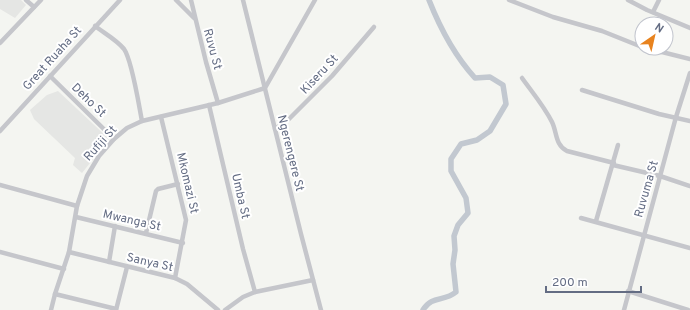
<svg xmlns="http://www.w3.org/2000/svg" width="690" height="310" viewBox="0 0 690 310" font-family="Overpass,sans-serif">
<rect width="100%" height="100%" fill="#f4f5f1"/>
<g fill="#e5e6e4">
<path d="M 0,0 L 21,0 L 26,5 L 15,18 L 0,9 Z"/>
<path d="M 58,91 L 109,139 L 82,173 L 73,165 L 75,158 L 34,119 L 30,110 L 47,95 Z"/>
</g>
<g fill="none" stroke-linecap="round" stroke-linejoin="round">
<path stroke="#c2c8d0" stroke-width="5.5" d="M 423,310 C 432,295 444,302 456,292 L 453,264 L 455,250 L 454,236 L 458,225 L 468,213 L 466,198 L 451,171 L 451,159 L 461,144 L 477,140 L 490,131 L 506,104 L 503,85 L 490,77 L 475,78 C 455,56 440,28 429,0"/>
<g stroke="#c5c6cb" stroke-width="4.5">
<path d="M 26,0 L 34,7"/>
<path d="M 176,0 L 194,18"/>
<path d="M 191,0 L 206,62 L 218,103"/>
<path d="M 243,0 L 301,234 L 321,310"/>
<path d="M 509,0 L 553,17 L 602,31 L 642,47"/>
<path d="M 628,0 L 647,10 L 690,28"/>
<path d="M 653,12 L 659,0"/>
<path d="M 95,26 C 104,33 117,40 124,49 C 132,60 139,106 142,121"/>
<path d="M 0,43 L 41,0"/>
<path d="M 646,48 L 690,59"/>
<path d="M 50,76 L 114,139"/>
<path d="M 522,78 C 532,92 544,106 552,122 C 557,132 555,145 567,151 L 614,163"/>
<path d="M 582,90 L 659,114 L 690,121"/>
<path d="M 209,105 L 243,249 L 255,292"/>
<path d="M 161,117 L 186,220 L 175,278"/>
<path d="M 275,129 L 288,120 L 332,76 L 374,27"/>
<path d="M 0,131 L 120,0"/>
<path d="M 613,165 L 660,176 L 690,186"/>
<path d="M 0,185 L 77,206"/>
<path d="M 76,217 L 183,243"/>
<path d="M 581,218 L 690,248"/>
<path d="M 596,221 L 618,145"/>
<path d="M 146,233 L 156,191 L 158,189 L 178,184"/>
<path d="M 0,252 L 64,269"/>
<path d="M 69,252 L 175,278 L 187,284 L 218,310"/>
<path d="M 109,262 L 115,226"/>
<path d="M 628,291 L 688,310"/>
<path d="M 55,294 L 116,309"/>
<path d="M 51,310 L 55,294 L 69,252 L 77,206 L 87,176 L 99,156 L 114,139 L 127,128 L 142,121 L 218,103 L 265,88 L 315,0"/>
<path d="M 116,310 L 127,267"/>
<path d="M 225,310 L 243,297 L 255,292 L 313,280"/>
<path d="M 624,310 L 676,117 L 690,73"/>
</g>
</g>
<g text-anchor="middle" stroke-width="4" stroke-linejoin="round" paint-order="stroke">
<g font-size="12" fill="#636c83" stroke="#fff">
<text transform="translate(213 49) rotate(75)" y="4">Ruvu St</text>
<text transform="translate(52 58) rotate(-48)" y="4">Great Ruaha St</text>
<text transform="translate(319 74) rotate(-47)" y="4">Kiseru St</text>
<text transform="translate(89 100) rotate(44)" y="4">Deho St</text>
<text transform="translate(100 143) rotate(-48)" y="4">Rufiji St</text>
<text transform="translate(291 153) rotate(76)" y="4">Ngerengere St</text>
<text transform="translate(188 183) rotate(77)" y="4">Mkomazi St</text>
<text transform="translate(646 189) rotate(-74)" y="4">Ruvuma St</text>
<text transform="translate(241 196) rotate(77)" y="4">Umba St</text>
<text transform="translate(132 220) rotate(13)" y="4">Mwanga St</text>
<text transform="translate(150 262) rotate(13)" y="4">Sanya St</text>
</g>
</g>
<g transform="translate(654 36) rotate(34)"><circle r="19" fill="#ffffff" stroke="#c1c4cd"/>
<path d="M0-3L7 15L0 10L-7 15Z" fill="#e8831e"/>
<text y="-6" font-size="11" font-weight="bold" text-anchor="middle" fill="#636c83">N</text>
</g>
<path d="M546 286v6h95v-6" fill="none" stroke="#636c83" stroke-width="2"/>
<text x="552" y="286" font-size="12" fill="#636c83" stroke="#ffffff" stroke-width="3" paint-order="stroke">200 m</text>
</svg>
